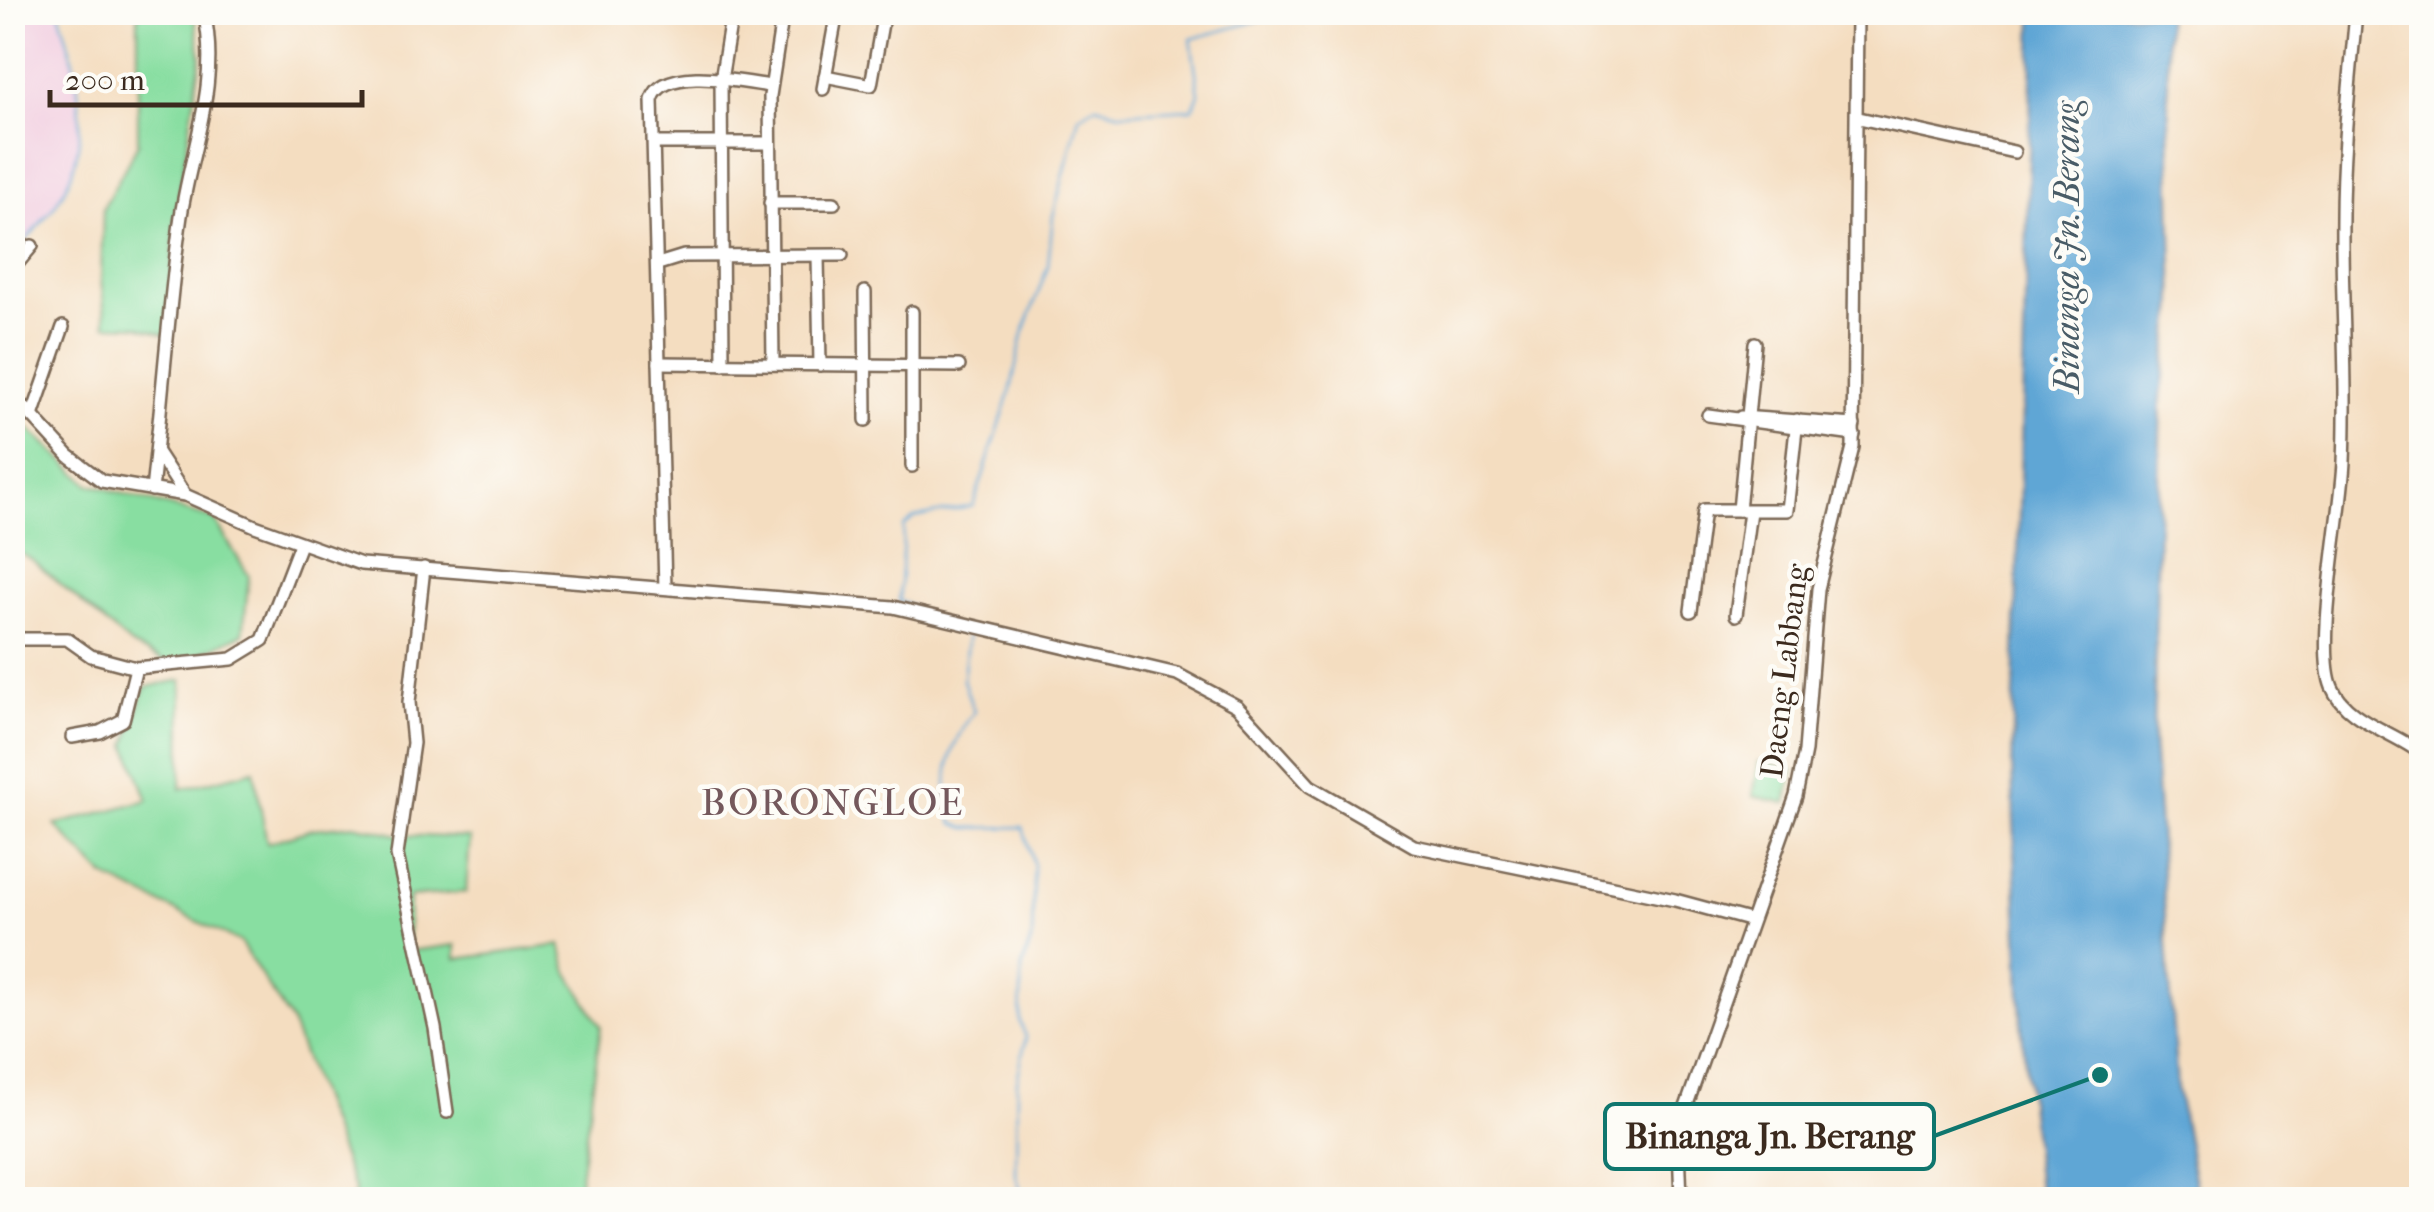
<svg xmlns="http://www.w3.org/2000/svg" width="2434" height="1212" viewBox="0 0 2434 1212" font-family="'IM FELL French Canon',serif">
<rect width="100%" height="100%" fill="#fdfcf7"/>
<filter id="ink" filterUnits="userSpaceOnUse"><feTurbulence type="fractalNoise" baseFrequency=".01" numOctaves="2"/><feDisplacementMap in="SourceGraphic" scale="20" xChannelSelector="R" yChannelSelector="G"/><feConvolveMatrix kernelMatrix="1 2 1 2 8 2 1 2 1" color-interpolation-filters="sRGB"/></filter>
<filter id="wash" filterUnits="userSpaceOnUse"><feTurbulence type="fractalNoise" baseFrequency=".0048" numOctaves="4" result="noise"/><feDisplacementMap in="SourceGraphic" scale="40" xChannelSelector="R" yChannelSelector="G"/><feGaussianBlur stdDeviation="2.25" result="paint"/><feColorMatrix in="noise" values="0 0 0 0 0 0 0 0 0 0 0 0 0 0 0 0 0 1.4 0 .05"/><feComposite in="paint" operator="in"/></filter>
<g filter="url(#wash)">
<rect width="100%" height="100%" fill="#f4ddc0"/>
<path fill="#f2cfe1" d="M 13,12 L 59,13 L 78,88 L 80,129 L 76,163 L 57,202 L 13,258 Z"/>
<g fill="#88dea1" stroke="#628460" stroke-width="2.5">
<path d="M 138,13 L 194,13 L 201,56 L 175,222 L 169,336 L 138,326 L 106,325 L 101,279 L 103,208 L 138,144 Z"/>
<path d="M 12,413 L 89,484 L 214,519 L 249,576 L 243,634 L 173,665 L 131,645 L 32,560 L 13,549 Z"/>
<path d="M 182,680 L 181,789 L 254,770 L 267,843 L 313,829 L 354,825 L 399,835 L 470,838 L 466,892 L 409,897 L 408,951 L 456,945 L 456,959 L 561,945 L 568,972 L 601,1026 L 577,1199 L 354,1199 L 355,1191 L 291,1022 L 240,942 L 104,876 L 55,825 L 148,800 L 127,745 L 145,687 Z"/>
<path d="M 1759,762 L 1793,770 L 1786,803 L 1753,796 Z"/>
</g>
<path fill="#5fa6d5" stroke="#4d687a" stroke-width="2.5" d="M 2033,13 L 2166,13 L 2174,305 L 2161,396 L 2153,740 L 2177,1087 L 2198,1199 L 2039,1199 L 2021,1022 L 2012,766 Z"/>
<g fill="none" stroke-linecap="round" stroke-linejoin="round">
<g stroke="#5fa6d5" stroke-width="2.5">
<path d="M 12,258 C 26,238 44,222 57,202 C 95,146 79,73 59,12"/>
<path d="M 911,606 L 899,601 L 904,526 L 914,518 L 973,506 L 1010,393 L 1023,334 L 1048,266 L 1053,216 L 1079,116 L 1096,106 L 1121,113 L 1192,109 L 1199,94 L 1191,39 L 1268,18 L 1263,12"/>
<path d="M 968,631 L 963,680 L 974,712 C 948,745 940,782 953,823 L 966,828 L 1023,827 L 1034,866 L 1032,937 L 1022,968 L 1020,1022 L 1026,1037 L 1017,1081 L 1016,1175 L 1024,1200"/>
</g>
</g>
</g>
<g filter="url(#ink)">
<g fill="none" stroke-linecap="round" stroke-linejoin="round">
<defs>
<g id="street">
<path d="M 2356,12 C 2350,81 2342,149 2342,217 C 2341,299 2348,379 2344,461 C 2342,514 2315,645 2332,687 C 2346,721 2395,732 2422,754"/>
<path d="M 825,76 L 871,85 L 884,12"/>
<path d="M 823,89 L 837,12"/>
<path d="M 1859,118 L 2014,152"/>
<path d="M 654,143 L 769,143"/>
<path d="M 770,203 L 834,203"/>
<path d="M 818,256 L 820,365"/>
<path d="M 658,264 L 684,256 L 842,255"/>
<path d="M 12,270 L 32,246"/>
<path d="M 865,292 L 866,420"/>
<path d="M 912,312 L 912,466"/>
<path d="M 659,363 L 959,366"/>
<path d="M 723,364 L 721,80 L 732,12"/>
<path d="M 773,364 L 770,96 L 783,12"/>
<path d="M 12,394 L 69,456 L 102,481 L 185,495 L 255,526 L 361,564 L 893,607 L 1177,674 L 1237,706 L 1310,786 L 1414,846 L 1675,900 L 1749,920"/>
<path d="M 1708,415 L 1854,435"/>
<path d="M 32,416 L 63,327"/>
<path d="M 1741,417 L 1854,425"/>
<path d="M 157,452 L 185,495"/>
<path d="M 152,490 C 162,402 168,312 180,223 C 189,152 221,87 204,12"/>
<path d="M 1739,510 L 1755,343"/>
<path d="M 424,568 L 409,702 L 413,743 L 397,855 L 435,1028 L 447,1112"/>
<path d="M 665,588 L 652,100 C 662,64 742,82 770,86"/>
<path d="M 1691,611 L 1704,510 L 1787,510 L 1797,420"/>
<path d="M 1736,615 L 1750,511"/>
<path d="M 12,639 L 67,639 L 91,656 L 136,668 L 232,659 L 263,640 L 300,544"/>
<path d="M 72,737 L 100,732 L 123,720 L 136,668"/>
<path d="M 1681,1200 L 1679,1146 L 1685,1110 L 1796,796 L 1805,751 L 1818,589 L 1853,447 L 1857,12"/>
</g>
</defs>
<use href="#street" stroke="#7c6957" stroke-width="16"/>
<use href="#street" stroke="#fff" stroke-width="11"/>
</g>
</g>
<g text-anchor="middle" stroke-width="9" stroke-linejoin="round" paint-order="stroke">
<g font-size="32" fill="#3b2a1e" stroke="#fdfcf7">
<text transform="translate(1784 671) rotate(-83)" y="11">Daeng Labbang</text>
</g>
<g font-size="35" font-style="italic" fill="#495c67" stroke="#fdfcf7">
<text transform="translate(2067 247) rotate(-90)" y="12">Binanga Jn. Berang</text>
</g>
<g font-size="38" letter-spacing="2.5" fill="#74585c" stroke="#fdfcf7">
<text x="833" y="815">BORONGLOE</text>
</g>
</g>
<path fill="none" stroke="#0f766e" stroke-width="4" d="M2100 1075L1934 1136"/>
<circle fill="#0f766e" stroke="#fdfcf7" stroke-width="4" cx="2100" cy="1075" r="10"/>
<rect fill="#fdfcf7" stroke="#0f766e" stroke-width="4" x="1605" y="1104" width="329" height="65" rx="10"/>
<g font-size="35" text-anchor="middle" font-weight="bold" fill="#3b2a1e">
<text x="1770" y="1148">Binanga Jn. Berang</text>
</g>
<rect width="2434" height="1212" fill="none" stroke="#fdfcf7" stroke-width="50"/>
<path d="M50 90v15h312v-15" fill="none" stroke="#3b2a1e" stroke-width="5"/>
<text x="65" y="90" font-size="30" fill="#3b2a1e" stroke="#fdfcf7" stroke-width="8" paint-order="stroke">200 m</text>
</svg>
